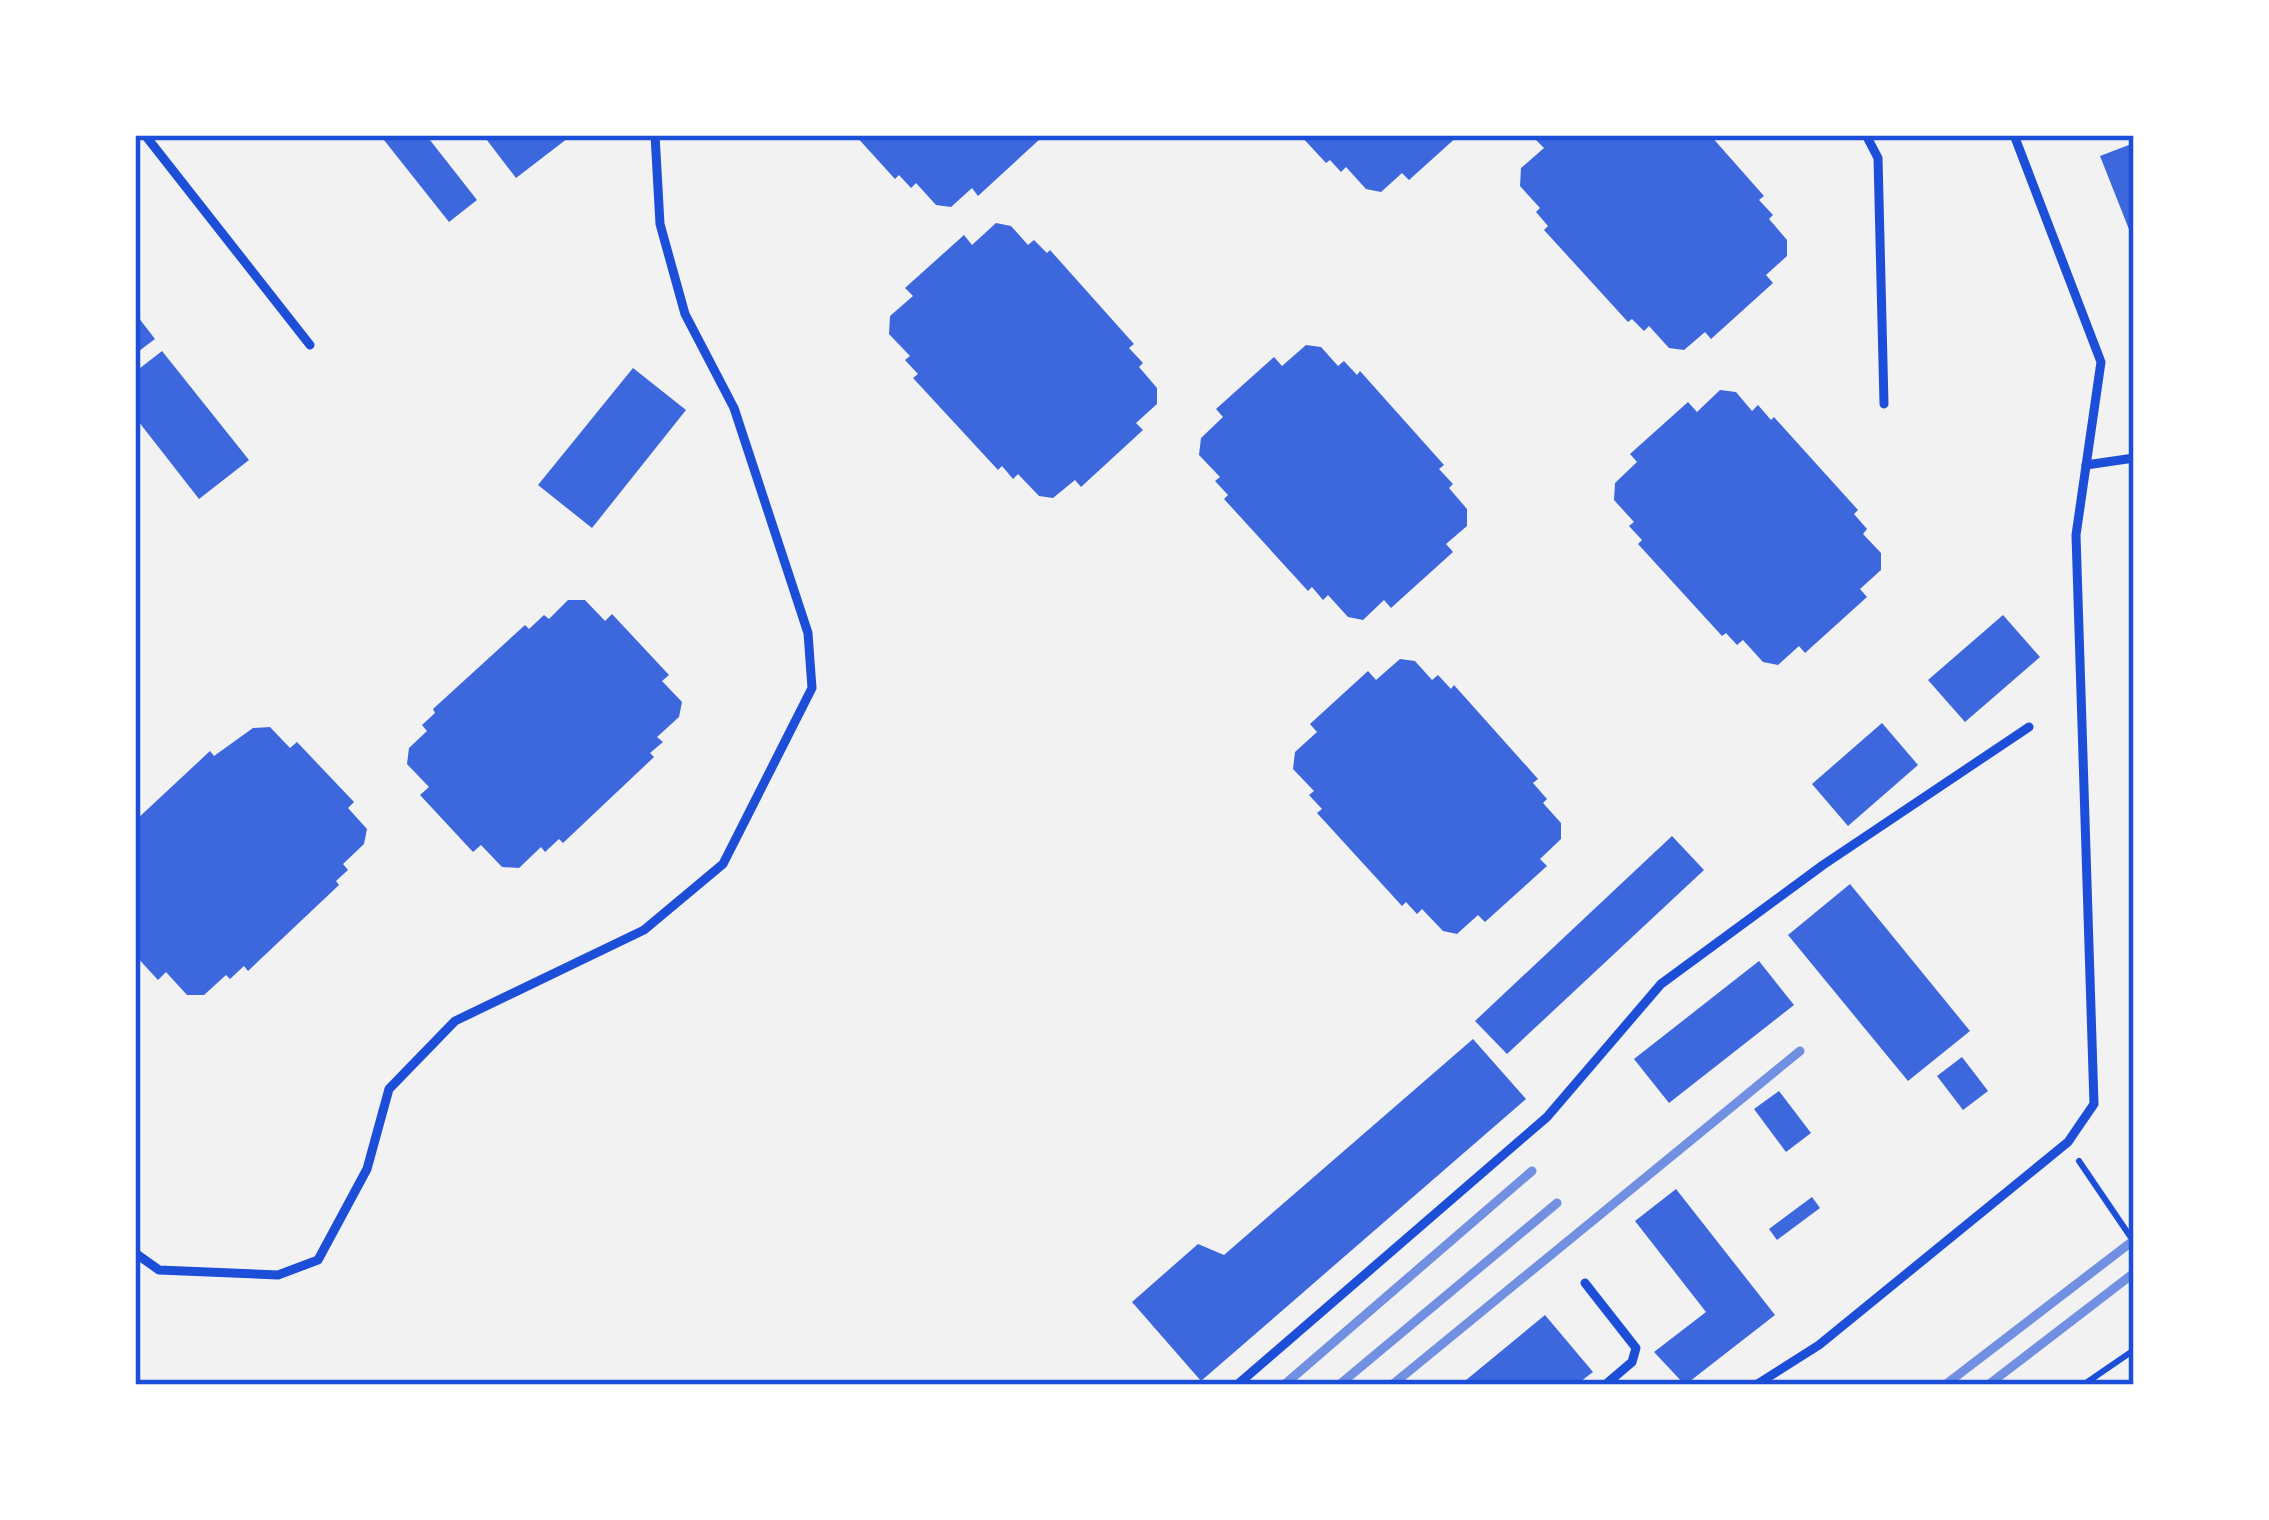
<svg xmlns="http://www.w3.org/2000/svg" width="2269" height="1520" viewBox="0 0 2269 1520" font-family="Mulish,sans-serif">
<rect width="100%" height="100%" fill="#f2f2f2"/>
<g fill="#3d67dc">
<path d="M 380,135 L 426,135 L 477,200 L 449,222 Z"/>
<path d="M 483,135 L 572,135 L 516,178 Z"/>
<path d="M 855,135 L 1036,135 L 1040,139 L 978,196 L 972,188 L 951,207 L 936,205 L 916,183 L 911,188 L 899,175 L 895,179 Z"/>
<path d="M 1300,135 L 1459,135 L 1409,180 L 1402,173 L 1381,192 L 1366,189 L 1346,167 L 1341,172 L 1330,160 L 1326,163 Z"/>
<path d="M 1541,135 L 1710,135 L 1764,196 L 1759,200 L 1773,215 L 1769,219 L 1787,240 L 1787,256 L 1766,275 L 1773,283 L 1711,339 L 1705,332 L 1684,350 L 1669,348 L 1649,326 L 1644,331 L 1632,319 L 1628,322 L 1544,230 L 1548,226 L 1536,212 L 1540,208 L 1520,186 L 1521,168 L 1544,148 L 1536,140 Z"/>
<path d="M 2134,143 L 2134,242 L 2100,156 Z"/>
<path d="M 996,223 L 1011,226 L 1028,245 L 1034,240 L 1047,253 L 1050,250 L 1134,344 L 1129,348 L 1143,363 L 1139,367 L 1157,388 L 1157,404 L 1136,423 L 1143,430 L 1081,487 L 1075,480 L 1053,498 L 1039,496 L 1018,474 L 1013,479 L 1002,466 L 998,470 L 913,378 L 918,374 L 905,360 L 910,356 L 889,334 L 890,316 L 913,296 L 905,288 L 964,235 L 972,245 Z"/>
<path d="M 135,313 L 155,339 L 135,354 Z"/>
<path d="M 1306,345 L 1321,347 L 1338,366 L 1344,361 L 1357,375 L 1360,371 L 1444,465 L 1439,469 L 1453,484 L 1449,488 L 1467,509 L 1467,526 L 1446,544 L 1453,552 L 1391,608 L 1384,600 L 1363,620 L 1348,617 L 1328,595 L 1323,600 L 1312,587 L 1308,591 L 1224,499 L 1228,495 L 1215,481 L 1220,477 L 1199,455 L 1201,438 L 1223,417 L 1216,409 L 1274,357 L 1282,366 Z"/>
<path d="M 162,351 L 249,460 L 199,499 L 135,417 L 135,372 Z"/>
<path d="M 633,368 L 686,410 L 592,528 L 538,485 Z"/>
<path d="M 1720,390 L 1736,392 L 1752,411 L 1758,405 L 1771,420 L 1774,417 L 1858,510 L 1854,514 L 1867,529 L 1863,534 L 1881,553 L 1881,570 L 1860,589 L 1867,597 L 1805,653 L 1799,646 L 1778,665 L 1763,662 L 1743,640 L 1737,645 L 1726,633 L 1722,636 L 1638,544 L 1642,540 L 1629,526 L 1634,522 L 1614,500 L 1615,483 L 1637,462 L 1630,454 L 1688,402 L 1697,412 Z"/>
<path d="M 568,600 L 585,600 L 605,621 L 612,614 L 669,675 L 662,681 L 682,702 L 679,717 L 657,737 L 663,742 L 650,753 L 654,757 L 563,843 L 559,839 L 545,852 L 541,847 L 519,868 L 502,867 L 481,845 L 473,852 L 420,795 L 429,787 L 407,764 L 409,748 L 427,731 L 422,725 L 435,713 L 433,709 L 525,625 L 529,629 L 544,615 L 549,619 Z"/>
<path d="M 2003,615 L 2040,657 L 1965,722 L 1928,680 Z"/>
<path d="M 1400,659 L 1415,661 L 1432,680 L 1438,675 L 1451,689 L 1454,685 L 1538,779 L 1533,783 L 1547,799 L 1543,803 L 1561,823 L 1561,839 L 1540,859 L 1547,866 L 1485,922 L 1478,915 L 1457,934 L 1443,931 L 1422,909 L 1417,914 L 1406,902 L 1402,906 L 1317,813 L 1322,809 L 1309,795 L 1314,791 L 1293,769 L 1295,752 L 1317,732 L 1310,724 L 1368,671 L 1376,680 Z"/>
<path d="M 1882,723 L 1918,765 L 1848,826 L 1812,784 Z"/>
<path d="M 270,727 L 290,748 L 297,742 L 354,802 L 348,808 L 367,829 L 364,844 L 343,864 L 348,870 L 336,881 L 339,885 L 248,971 L 244,966 L 230,979 L 226,975 L 204,995 L 187,995 L 166,972 L 158,980 L 135,955 L 135,821 L 210,751 L 214,756 L 253,728 Z"/>
<path d="M 1672,836 L 1704,870 L 1507,1054 L 1475,1021 Z"/>
<path d="M 1850,884 L 1970,1031 L 1908,1081 L 1788,935 Z"/>
<path d="M 1759,961 L 1794,1005 L 1669,1103 L 1634,1059 Z"/>
<path d="M 1473,1039 L 1526,1099 L 1201,1381 L 1132,1302 L 1198,1244 L 1224,1255 Z"/>
<path d="M 1962,1057 L 1988,1091 L 1963,1110 L 1937,1076 Z"/>
<path d="M 1779,1091 L 1811,1133 L 1786,1152 L 1754,1109 Z"/>
<path d="M 1676,1189 L 1775,1315 L 1685,1385 L 1654,1352 L 1706,1312 L 1635,1221 Z"/>
<path d="M 1812,1197 L 1820,1208 L 1777,1240 L 1769,1229 Z"/>
<path d="M 1545,1315 L 1593,1372 L 1576,1385 L 1460,1385 Z"/>
</g>
<g fill="none" stroke-linecap="round" stroke-linejoin="round">
<g stroke="#1d4ed8" stroke-width="6">
<path d="M 2079,1161 L 2134,1242"/>
<path d="M 2083,1385 L 2134,1350"/>
</g>
<g stroke="#1d4ed8" stroke-width="9">
<path d="M 145,135 L 310,345"/>
<path d="M 1866,135 L 1878,158 L 1884,404"/>
<path d="M 2086,465 L 2134,458"/>
<path d="M 135,1253 L 159,1270 L 278,1275 L 318,1260 L 367,1169 L 389,1089 L 455,1021 L 644,930 L 723,864 L 812,688 L 808,633 L 734,408 L 685,314 L 660,224 L 655,135"/>
<path d="M 1585,1283 L 1636,1348 L 1632,1362 L 1605,1385"/>
<path d="M 1237,1385 L 1547,1117 L 1661,984 L 1823,865 L 2029,727"/>
<path d="M 1756,1385 L 1819,1345 L 2068,1142 L 2094,1104 L 2076,535 L 2101,362 L 2014,135"/>
</g>
<g stroke="#7290e2" stroke-width="9">
<path d="M 1284,1385 L 1532,1171"/>
<path d="M 1339,1385 L 1557,1203"/>
<path d="M 1392,1385 L 1800,1051"/>
<path d="M 1945,1385 L 2134,1240"/>
<path d="M 1988,1385 L 2134,1273"/>
</g>
</g>
<rect width="2269" height="1520" fill="none" stroke="#ffffff" stroke-width="276"/>
<rect x="138" y="138" width="1993" height="1244" fill="none" stroke="#1d4ed8" stroke-width="4.5"/>
</svg>
